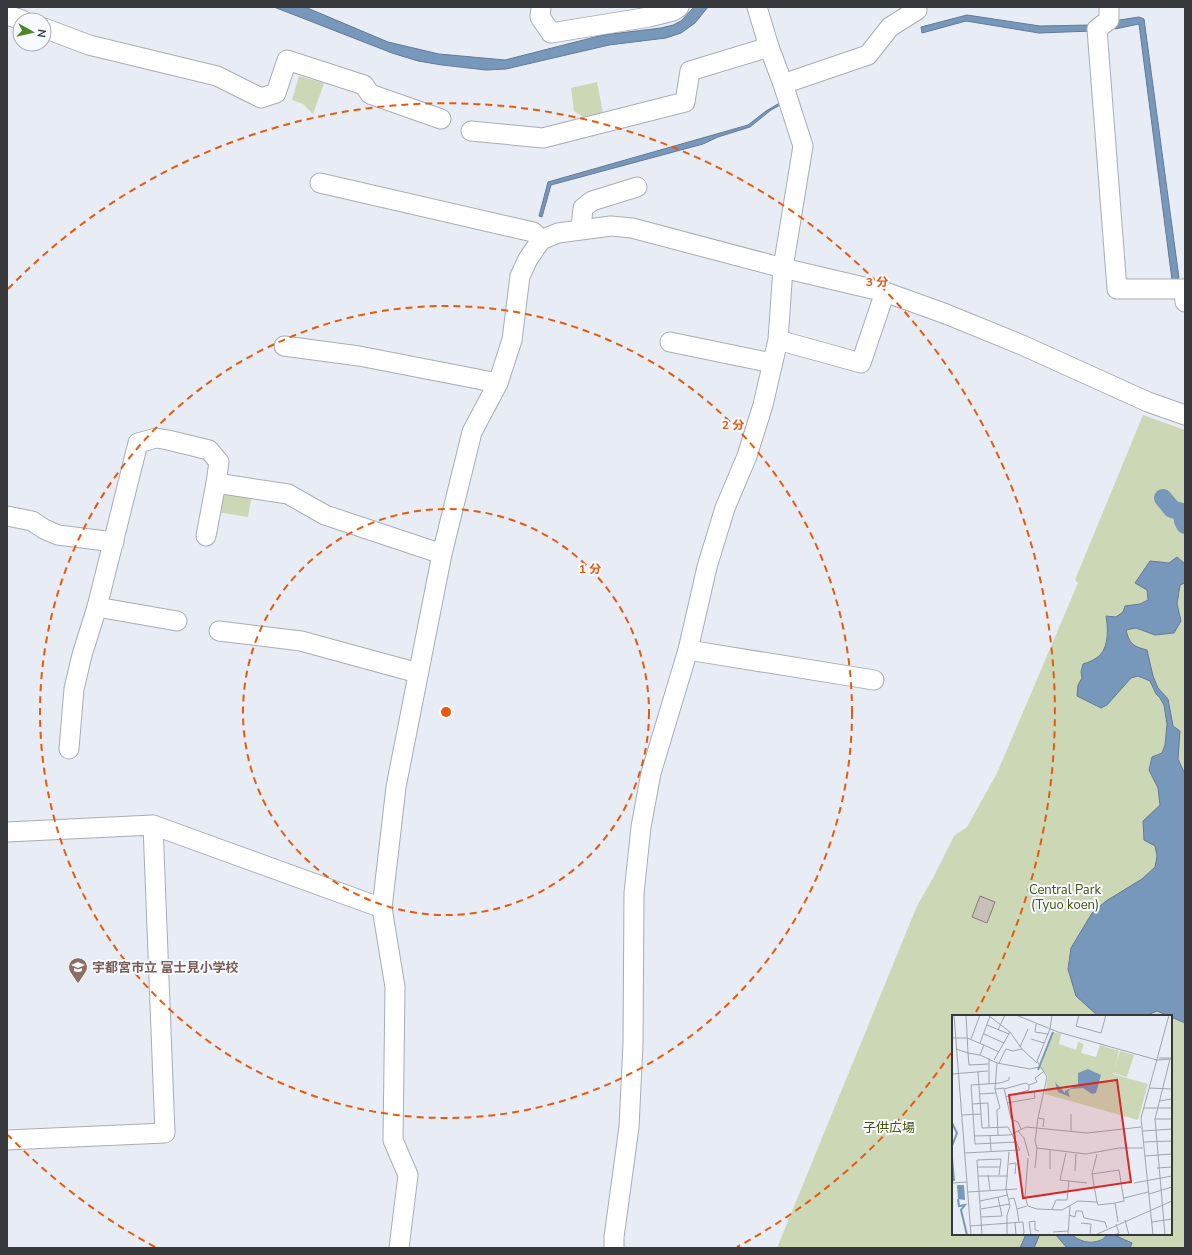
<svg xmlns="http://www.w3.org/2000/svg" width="1192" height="1255" viewBox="0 0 1192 1255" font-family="'Nunito Sans','Noto Sans JP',sans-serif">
<rect width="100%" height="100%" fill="#e7ecf5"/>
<g fill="#ccd8b5" fill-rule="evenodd">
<path d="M 299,76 L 324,83 L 313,114 L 303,104 L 292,100 Z"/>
<path d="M 597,82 L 603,113 L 583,117 L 574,111 L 571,88 Z"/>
<path d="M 1143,415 L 1185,430 L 1185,1248 L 777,1248 L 917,906 L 933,878 L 954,836 L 967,827 L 997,773 L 1078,583 L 1075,580 ZM 953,1016 L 1171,1016 L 1171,1234 L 953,1234 Z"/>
<path d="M 230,490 L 252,494 L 248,517 L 217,512 L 220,497 Z"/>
</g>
<g fill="#7797bb" stroke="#647a95">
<path d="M 274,7 L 305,7 L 388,42 L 439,54 L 505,60 L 603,35 L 661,28 L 673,25 L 681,21 L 694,7 L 708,7 L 695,23 L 681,33 L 666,38 L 609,45 L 506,69 L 486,70 L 442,65 L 418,61 L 392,53 Z"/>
<path d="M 967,15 L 1040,26 L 1091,25 L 1092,31 L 1039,33 L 966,21 L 922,33 L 921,27 Z"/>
<path d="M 1139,17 L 1144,19 L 1179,278 L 1172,280 L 1139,24 L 1115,29 L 1113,21 Z"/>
<path d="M 783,101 L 784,103 L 771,110 L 750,127 L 718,137 L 703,144 L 551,185 L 542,217 L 539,216 L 548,182 L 748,125 L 766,111 Z"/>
<path d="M 1177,557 L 1185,564 L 1185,583 L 1180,585 L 1177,604 L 1181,621 L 1174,633 L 1155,635 L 1136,628 L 1126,630 C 1130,645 1133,646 1147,650 L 1153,676 L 1158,688 L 1168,699 L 1173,726 L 1180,731 L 1178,759 L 1185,774 L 1185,1023 L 1157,1011 L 1145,1016 L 1099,1016 L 1097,1015 L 1076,996 L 1068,969 L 1071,948 L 1092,913 L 1106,901 L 1142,879 L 1155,867 L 1157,856 L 1155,846 L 1144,840 L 1143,821 L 1160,805 L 1158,788 L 1149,770 L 1152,757 L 1162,753 L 1165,745 L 1167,724 L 1164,705 L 1160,698 L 1156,694 L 1150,681 L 1138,676 L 1131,678 L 1107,705 L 1101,708 L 1077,696 L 1078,685 L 1082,678 L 1081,672 L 1083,664 C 1089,662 1095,660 1100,655 C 1109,646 1108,627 1106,616 L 1116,617 L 1123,612 L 1125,606 L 1140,604 L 1148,600 L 1147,590 L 1135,583 L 1150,561 L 1169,563 Z"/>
<path d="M 1026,1234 L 1040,1234 L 1034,1248 L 1020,1248 Z"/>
<path d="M 1055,1234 L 1071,1234 C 1078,1241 1091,1245 1101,1240 C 1105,1238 1106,1234 1112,1234 L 1132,1243 L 1130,1248 L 1067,1248 Z"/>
</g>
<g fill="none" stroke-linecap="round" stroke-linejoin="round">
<path stroke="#7797bb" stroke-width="18" d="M 1163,498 L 1172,509 L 1182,512 L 1183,521 L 1185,525"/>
</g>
<path fill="#c8bfb9" stroke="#827a75" d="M 980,896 L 995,902 L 987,923 L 972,917 Z"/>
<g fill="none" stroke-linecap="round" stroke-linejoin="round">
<defs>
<g id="street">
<path d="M 541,7 L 540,17 L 551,33 L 649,17 L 673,11 L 679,7"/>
<path d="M 1109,7 L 1109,20 L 1097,29 L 1117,289 L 1184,289 L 1185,302"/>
<path d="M 7,15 L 22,20"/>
<path d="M 44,28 L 89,45 L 217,76 L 261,98 L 276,93 L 287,60 L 364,85 L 370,94 L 441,119"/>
<path d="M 783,84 L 868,55 L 890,27 L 917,10 L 917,7"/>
<path d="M 471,131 L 543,138 L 685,102 L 690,71 L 769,47"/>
<path d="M 320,183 L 533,232 L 541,240"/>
<path d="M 581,229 L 583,208 L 592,201 L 637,187"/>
<path d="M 778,340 L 861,363 L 885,292"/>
<path d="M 670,342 L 772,363"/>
<path d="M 284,346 L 359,356 L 498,383"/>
<path d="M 7,516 L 32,521 L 44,529 L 58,535 L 114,542"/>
<path d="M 206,536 L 216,483"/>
<path d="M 97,607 L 177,621"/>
<path d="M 219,631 L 301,641 L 418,673"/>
<path d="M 688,650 L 874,680"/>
<path d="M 69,749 L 74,689 L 82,655 L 97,607 L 138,443 L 156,438 L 168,440 L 209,450 L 219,462 L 216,483 L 288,494 L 325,515 L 442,554"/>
<path d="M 153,825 L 382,908"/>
<path d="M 7,832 L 153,825 L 165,1133 L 7,1140"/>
<path d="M 399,1248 L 408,1175 L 393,1140 L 395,987 L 382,908 L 396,787 L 442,554 L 472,432 L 498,383 L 512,340 L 520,276 L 528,259 L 541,240 L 558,233 L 611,226 L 632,228 L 783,268 L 885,292 L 946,314 L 1022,345 L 1148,402 L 1185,415"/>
<path d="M 614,1248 L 614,1237 L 629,1127 L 633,1044 L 634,893 L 641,827 L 651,773 L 688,650 L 707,567 L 725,508 L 747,456 L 763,405 L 778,340 L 783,268 L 803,146 L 783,84 L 769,47 L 757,7"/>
</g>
</defs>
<use href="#street" stroke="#a8adb5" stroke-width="21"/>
<use href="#street" stroke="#fff" stroke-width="19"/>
</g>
<g fill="none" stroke="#e8590c" stroke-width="2" stroke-dasharray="7 5">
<circle cx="446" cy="712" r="203"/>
<circle cx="446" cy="712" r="406"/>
<path d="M951 1053A609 609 0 0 1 737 1247M155 1247A609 609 0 0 1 8 1135M8 289A609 609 0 0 1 976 1012"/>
</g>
<defs>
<symbol id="school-pin" viewBox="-11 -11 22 30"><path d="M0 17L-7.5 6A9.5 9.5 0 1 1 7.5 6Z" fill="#8d6e63" stroke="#f7faff"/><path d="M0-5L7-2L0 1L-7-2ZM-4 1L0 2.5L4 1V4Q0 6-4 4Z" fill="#fff"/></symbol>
</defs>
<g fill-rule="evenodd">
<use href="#school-pin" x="67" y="956" width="22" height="30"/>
</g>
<g text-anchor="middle" stroke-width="4" stroke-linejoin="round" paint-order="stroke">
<g font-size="13" fill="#42530b" stroke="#f7faff">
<text x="1065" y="894">Central Park<tspan x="1065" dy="15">(Tyuo koen)</tspan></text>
<text x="889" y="1132">子供広場</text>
</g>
<g font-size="13" font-weight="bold" fill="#785e54" stroke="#f7faff" text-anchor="start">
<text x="92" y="972">宇都宮市立 富士見小学校</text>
</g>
</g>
<g transform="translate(952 1015)">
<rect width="220" height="220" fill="#e7ecf5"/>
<path d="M 101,17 L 109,19 L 107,29 L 124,35 L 126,27 L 132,29 L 129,38 L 144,42 L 148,30 L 167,36 L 161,59 L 196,69 L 186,105 L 93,79 L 96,61 L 87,52 ZM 168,36 L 182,40 L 175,62 L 161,58 Z" fill="#ccd8b5"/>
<path d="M 136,54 L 149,60 L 144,78 L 140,79 L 131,73 L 118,74 L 116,77 L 118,82 L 106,77 L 103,67 L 113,78 L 113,76 L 126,70 L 126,58 ZM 5,170 L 12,170 L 13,185 L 6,184 Z" fill="#7797bb"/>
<path fill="none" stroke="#7797bb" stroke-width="2" d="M 86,55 L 101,17M 0,108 L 5,118 L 0,131M 0,143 L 2,166M 6,184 L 7,191 L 13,190 L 9,195 L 15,220"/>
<path fill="none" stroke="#a0a4ab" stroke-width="1" d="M 2,0 L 19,220M 36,0 L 58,17 L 42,45M 64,0 L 106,17 L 205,45M 100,0 L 98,14 L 85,46 L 95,62 L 86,103 L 83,126 L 85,133 L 134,139 L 167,133 L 191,133M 127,0 L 124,11 L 149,18 L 154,0M 84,9 L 83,17 L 96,19M 35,10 L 57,19M 46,15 L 53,0M 58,17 L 70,34 L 85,48M 32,19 L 52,28M 0,23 L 15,23 L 32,30 L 28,40 L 45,48 L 43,74 L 52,73 L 59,104 L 66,107 L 69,114M 19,24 L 28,0M 79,24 L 92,28M 28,28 L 38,1M 32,30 L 47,37M 68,32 L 76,14M 4,34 L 16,38 L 14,0M 28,40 L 16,38 L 17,50 L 36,49M 207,43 L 220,43M 205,45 L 220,44M 45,48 L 78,54 L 87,52M 47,48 L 54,34 L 61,36 L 70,34M 0,59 L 36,56M 57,62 L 57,65 L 48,68 L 19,70 L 23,129 L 65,127M 37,69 L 37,43M 197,73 L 220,74M 43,74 L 48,93 L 45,95 L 46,120M 52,74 L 74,68 L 77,70M 28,79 L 44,78M 53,82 L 77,75 L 77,70 L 85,67 L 83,63 L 91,57M 207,86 L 220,84M 55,88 L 83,83 L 82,77 L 93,75M 20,89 L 36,88 L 37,112M 191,93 L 220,93M 10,100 L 29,99M 86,103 L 92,104 L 91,112M 203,104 L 220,104M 66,116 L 72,123 L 77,141M 119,116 L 119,99M 191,116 L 220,114M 38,120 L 39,137M 23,121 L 58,120 L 74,112 L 135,118 L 189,112M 191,127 L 220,126M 13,138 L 68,135 L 56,112 L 30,113 L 26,57M 114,138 L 108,165 L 135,168M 193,141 L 220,139M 76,143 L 73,182 L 76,191 L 85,194 L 110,195 L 126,186 L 145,187 L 146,190 L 163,188 L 166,207M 57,149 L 64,148 L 63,159M 25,152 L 48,152 L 47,160M 83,153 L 85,133M 205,153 L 220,152M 98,154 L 98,135M 123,156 L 124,139M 140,159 L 145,139M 36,160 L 38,175M 26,161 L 56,161M 0,168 L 15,167M 182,168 L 220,161M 16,177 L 65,174M 197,179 L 220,172M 172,183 L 196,177M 57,184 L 62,183 L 65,194 L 75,191M 28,186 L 56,180M 145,187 L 140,159 L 167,155 L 172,186 L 163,188M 0,192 L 0,210M 29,194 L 58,189M 65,194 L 67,207M 100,194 L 104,185 L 115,185 L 117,166M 117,200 L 123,202 L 124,196 L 130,196 L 132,203 L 153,207 L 155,213M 29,202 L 50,201 L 46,182M 173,205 L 177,220M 63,207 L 64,220M 200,207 L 220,204M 129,208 L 139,209 L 138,220M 18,211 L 71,207 L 72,218 L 70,220M 101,217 L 116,216M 30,220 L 25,145 L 49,144 L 48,152M 55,220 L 55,200 L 58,191 L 54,174 L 57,137M 79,220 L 77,207 L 83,206 L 83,215 L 87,216M 116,220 L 118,191M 143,220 L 220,186M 162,220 L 167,218 L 164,209M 201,220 L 189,103 L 217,0M 213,220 L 203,104 L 218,44"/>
<path fill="#d62828" fill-opacity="0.15" stroke="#d62828" stroke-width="2" d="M 165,65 L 179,167 L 71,183 L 57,80 Z"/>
<rect width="220" height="220" fill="none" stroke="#36383b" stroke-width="2"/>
</g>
<circle cx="446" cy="712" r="6" fill="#e8590c" stroke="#f7faff" stroke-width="2"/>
<g font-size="12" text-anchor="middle" font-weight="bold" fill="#e8590c" stroke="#f7faff" stroke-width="4" stroke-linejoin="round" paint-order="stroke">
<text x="877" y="286">3 分</text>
<text x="733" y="429">2 分</text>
<text x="590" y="573">1 分</text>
</g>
<rect width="1192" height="1255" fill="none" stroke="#36383b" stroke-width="16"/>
<g transform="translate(32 32) rotate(98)"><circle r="19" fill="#f7faff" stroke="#aaacb1"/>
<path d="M0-3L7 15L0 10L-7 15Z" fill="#4b8623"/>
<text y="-6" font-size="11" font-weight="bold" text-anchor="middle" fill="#36383b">N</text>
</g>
</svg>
